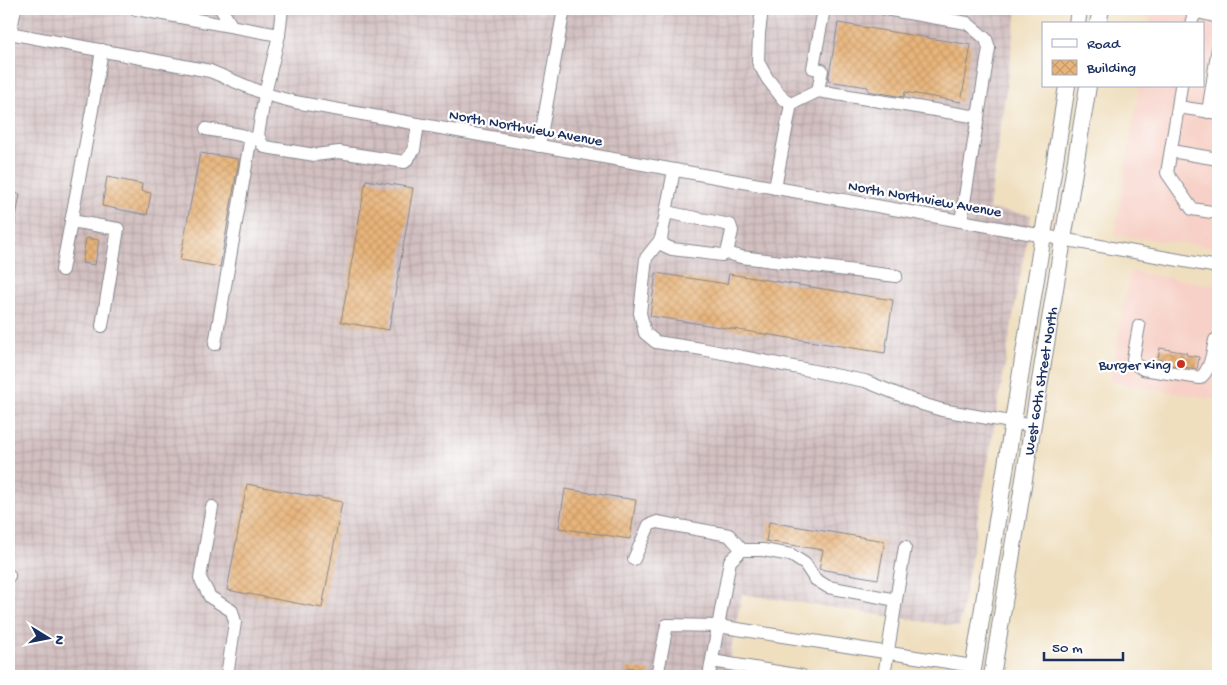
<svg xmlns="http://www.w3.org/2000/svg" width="1227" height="685" viewBox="0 0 1227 685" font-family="'Gochi Hand',sans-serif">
<defs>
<pattern id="industrial-grid" width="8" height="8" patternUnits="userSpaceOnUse" patternTransform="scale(1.25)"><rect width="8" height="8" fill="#d2bfc0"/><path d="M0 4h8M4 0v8" fill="none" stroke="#b4a4a7"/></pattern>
<pattern id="building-cross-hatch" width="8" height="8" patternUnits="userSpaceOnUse" patternTransform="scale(1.25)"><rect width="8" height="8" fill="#e8b479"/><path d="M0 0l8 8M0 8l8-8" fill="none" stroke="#c69b6b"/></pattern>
</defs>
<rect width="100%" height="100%" fill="#fff"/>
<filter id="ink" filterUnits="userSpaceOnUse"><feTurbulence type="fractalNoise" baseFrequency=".02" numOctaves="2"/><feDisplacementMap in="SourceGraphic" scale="10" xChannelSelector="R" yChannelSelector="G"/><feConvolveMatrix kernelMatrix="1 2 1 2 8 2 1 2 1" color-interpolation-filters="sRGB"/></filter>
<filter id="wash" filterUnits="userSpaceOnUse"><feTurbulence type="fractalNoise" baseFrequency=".0096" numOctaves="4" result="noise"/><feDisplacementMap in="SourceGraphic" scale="20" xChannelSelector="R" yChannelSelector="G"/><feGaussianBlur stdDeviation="1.12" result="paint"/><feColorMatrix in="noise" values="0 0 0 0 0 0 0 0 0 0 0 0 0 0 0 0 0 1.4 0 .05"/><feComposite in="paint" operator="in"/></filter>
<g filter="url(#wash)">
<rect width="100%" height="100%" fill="#efdfbf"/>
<g fill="#f7d1c7">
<path d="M 1152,9 L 1218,9 L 1218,248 L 1115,235 L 1139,86 L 1203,86 L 1203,24 L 1149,24 Z"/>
<path d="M 1130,271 L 1218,286 L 1218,400 L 1110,382 Z"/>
</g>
<path fill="url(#industrial-grid)" d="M 9,9 L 1017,9 L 989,209 L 1031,215 L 959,627 L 742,594 L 726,676 L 9,676 Z"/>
<g id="blocks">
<g fill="url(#building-cross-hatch)">
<path d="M 838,23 L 971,45 L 961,102 L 905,92 L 904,97 L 868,91 L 868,87 L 828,81 Z"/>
<path d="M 200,153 L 239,159 L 220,267 L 180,260 Z"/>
<path d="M 107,177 L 142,184 L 141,191 L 151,193 L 147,215 L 102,206 Z"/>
<path d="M 366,180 L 413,188 L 389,330 L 341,322 Z"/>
<path d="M 9,192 L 20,194 L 13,235 L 9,234 Z"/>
<path d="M 86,238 L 99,240 L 95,265 L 82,263 Z"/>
<path d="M 656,273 L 727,284 L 729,274 L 893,300 L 885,353 L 650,316 Z"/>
<path d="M 1160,348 L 1187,353 L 1186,355 L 1199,357 L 1197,369 L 1164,364 L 1164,361 L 1158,359 Z"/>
<path d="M 247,484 L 342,502 L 322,608 L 227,590 Z"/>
<path d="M 565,489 L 636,500 L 630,539 L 559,528 Z"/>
<path d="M 769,522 L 885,541 L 878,579 L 819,569 L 823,550 L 766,541 Z"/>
<path d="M 627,667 L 650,671 L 649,676 L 626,676 Z"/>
</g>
</g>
</g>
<g filter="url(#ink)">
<use href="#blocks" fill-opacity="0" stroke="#85878e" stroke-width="1"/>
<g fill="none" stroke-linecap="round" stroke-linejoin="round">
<defs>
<g id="minor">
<path d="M 136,9 L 279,35"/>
<path d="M 221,9 L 231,25"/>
<path d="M 282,9 L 279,35 L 265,94 L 258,135 L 262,144 L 265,147 L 315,155 L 339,152 L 405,162 L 414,150 L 418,124"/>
<path d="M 762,9 L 759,33 L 758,62 L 767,78 L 783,99 L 791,104"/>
<path d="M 885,9 L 967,23 L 986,39 L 989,48 L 978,117"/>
<path d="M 1191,24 L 1193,17 L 1198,12 L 1218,17"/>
<path d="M 9,33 L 210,71 L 265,94 L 295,102 L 1218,267"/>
<path d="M 10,34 L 15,9"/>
<path d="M 1181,86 L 1178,107 L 1218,113"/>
<path d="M 818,91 L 822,70 L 813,68 L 824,9"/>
<path d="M 1178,107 L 1167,173 L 1192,209 L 1218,213"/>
<path d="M 1208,112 L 1218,48"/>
<path d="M 206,129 L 241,135 L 252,140"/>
<path d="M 539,146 L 564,9"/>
<path d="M 1171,151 L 1218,159"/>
<path d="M 775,188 L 791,104 L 818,91 L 978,117 L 961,221"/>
<path d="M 666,212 L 730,225 L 732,231 L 727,253 L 722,255 L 672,249 L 663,245 L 661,239 L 674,170"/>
<path d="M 71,221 L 118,229 L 102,326"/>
<path d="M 661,239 L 646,258 L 640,313 L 645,333 L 656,342 L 702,349 L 865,381 L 922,404 L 942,410 L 1033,426"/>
<path d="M 727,253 L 741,257 L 896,276"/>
<path d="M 62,270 L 92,110 L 102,50"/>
<path d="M 1139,326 L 1133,359 L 1135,364 L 1143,369 L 1200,378 C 1211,369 1212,354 1215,340"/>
<path d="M 215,344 L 250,142 L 258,135"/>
<path d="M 212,507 L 200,578 L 210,597 L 232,611 L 235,622 L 227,676"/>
<path d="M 634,559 L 649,525 L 657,522 L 729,535 L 742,550"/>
<path d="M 9,576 L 9,575"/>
<path d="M 896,600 L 905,547"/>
<path d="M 712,661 L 802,676"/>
<path d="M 657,676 L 667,625 L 718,626 L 973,666"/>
<path d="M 709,676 L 730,561 L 742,550 L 763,550 L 791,555 L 805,564 L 815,579 L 828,587 L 896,600 L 884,676"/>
</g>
<g id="major">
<path d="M 1077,24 L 1079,9"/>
<path d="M 1098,24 L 1101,9"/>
<path d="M 972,676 L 1067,86"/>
<path id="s1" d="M 992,676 L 1088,86"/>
</g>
</defs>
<use href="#minor" stroke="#85878e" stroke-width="14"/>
<use href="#major" stroke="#85878e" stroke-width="18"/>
<use href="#minor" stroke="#fff" stroke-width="12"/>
<use href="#major" stroke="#fff" stroke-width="16"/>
</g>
</g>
<circle fill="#c8321e" stroke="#fff" stroke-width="2" cx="1181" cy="364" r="5"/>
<g text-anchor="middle" stroke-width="4.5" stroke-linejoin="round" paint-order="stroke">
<g font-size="15" fill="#1b2f5e" stroke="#fff">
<text transform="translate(526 127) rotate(10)" y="5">North Northview Avenue</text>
<text transform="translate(925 198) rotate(10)" y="5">North Northview Avenue</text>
<text dy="5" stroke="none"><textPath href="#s1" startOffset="299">West 60th Street North</textPath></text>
</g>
<g font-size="15" fill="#1b2f5e" stroke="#fff" text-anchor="end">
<text x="1171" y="369">Burger King</text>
</g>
</g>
<rect width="1227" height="685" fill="none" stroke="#fff" stroke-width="30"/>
<rect x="1042" y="22" width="162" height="65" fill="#ffffff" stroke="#a4acbf"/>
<rect x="1052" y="39" width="25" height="8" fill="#ffffff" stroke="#a4acbf"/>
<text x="1087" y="48" font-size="15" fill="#1b2f5e">Road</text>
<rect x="1052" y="60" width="25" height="15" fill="url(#building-cross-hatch)" stroke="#a4acbf"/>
<text x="1087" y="72" font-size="15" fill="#1b2f5e">Building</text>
<g transform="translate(48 638) rotate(100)" stroke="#ffffff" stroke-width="4" paint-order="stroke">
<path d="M0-4L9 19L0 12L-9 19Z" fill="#1b2f5e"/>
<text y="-8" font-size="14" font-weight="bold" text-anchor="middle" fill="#1b2f5e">N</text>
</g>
<path d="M1044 652v8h79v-8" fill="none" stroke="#1b2f5e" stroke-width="2.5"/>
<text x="1052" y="652" font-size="15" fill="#1b2f5e" stroke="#ffffff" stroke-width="4" paint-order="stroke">50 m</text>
</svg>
